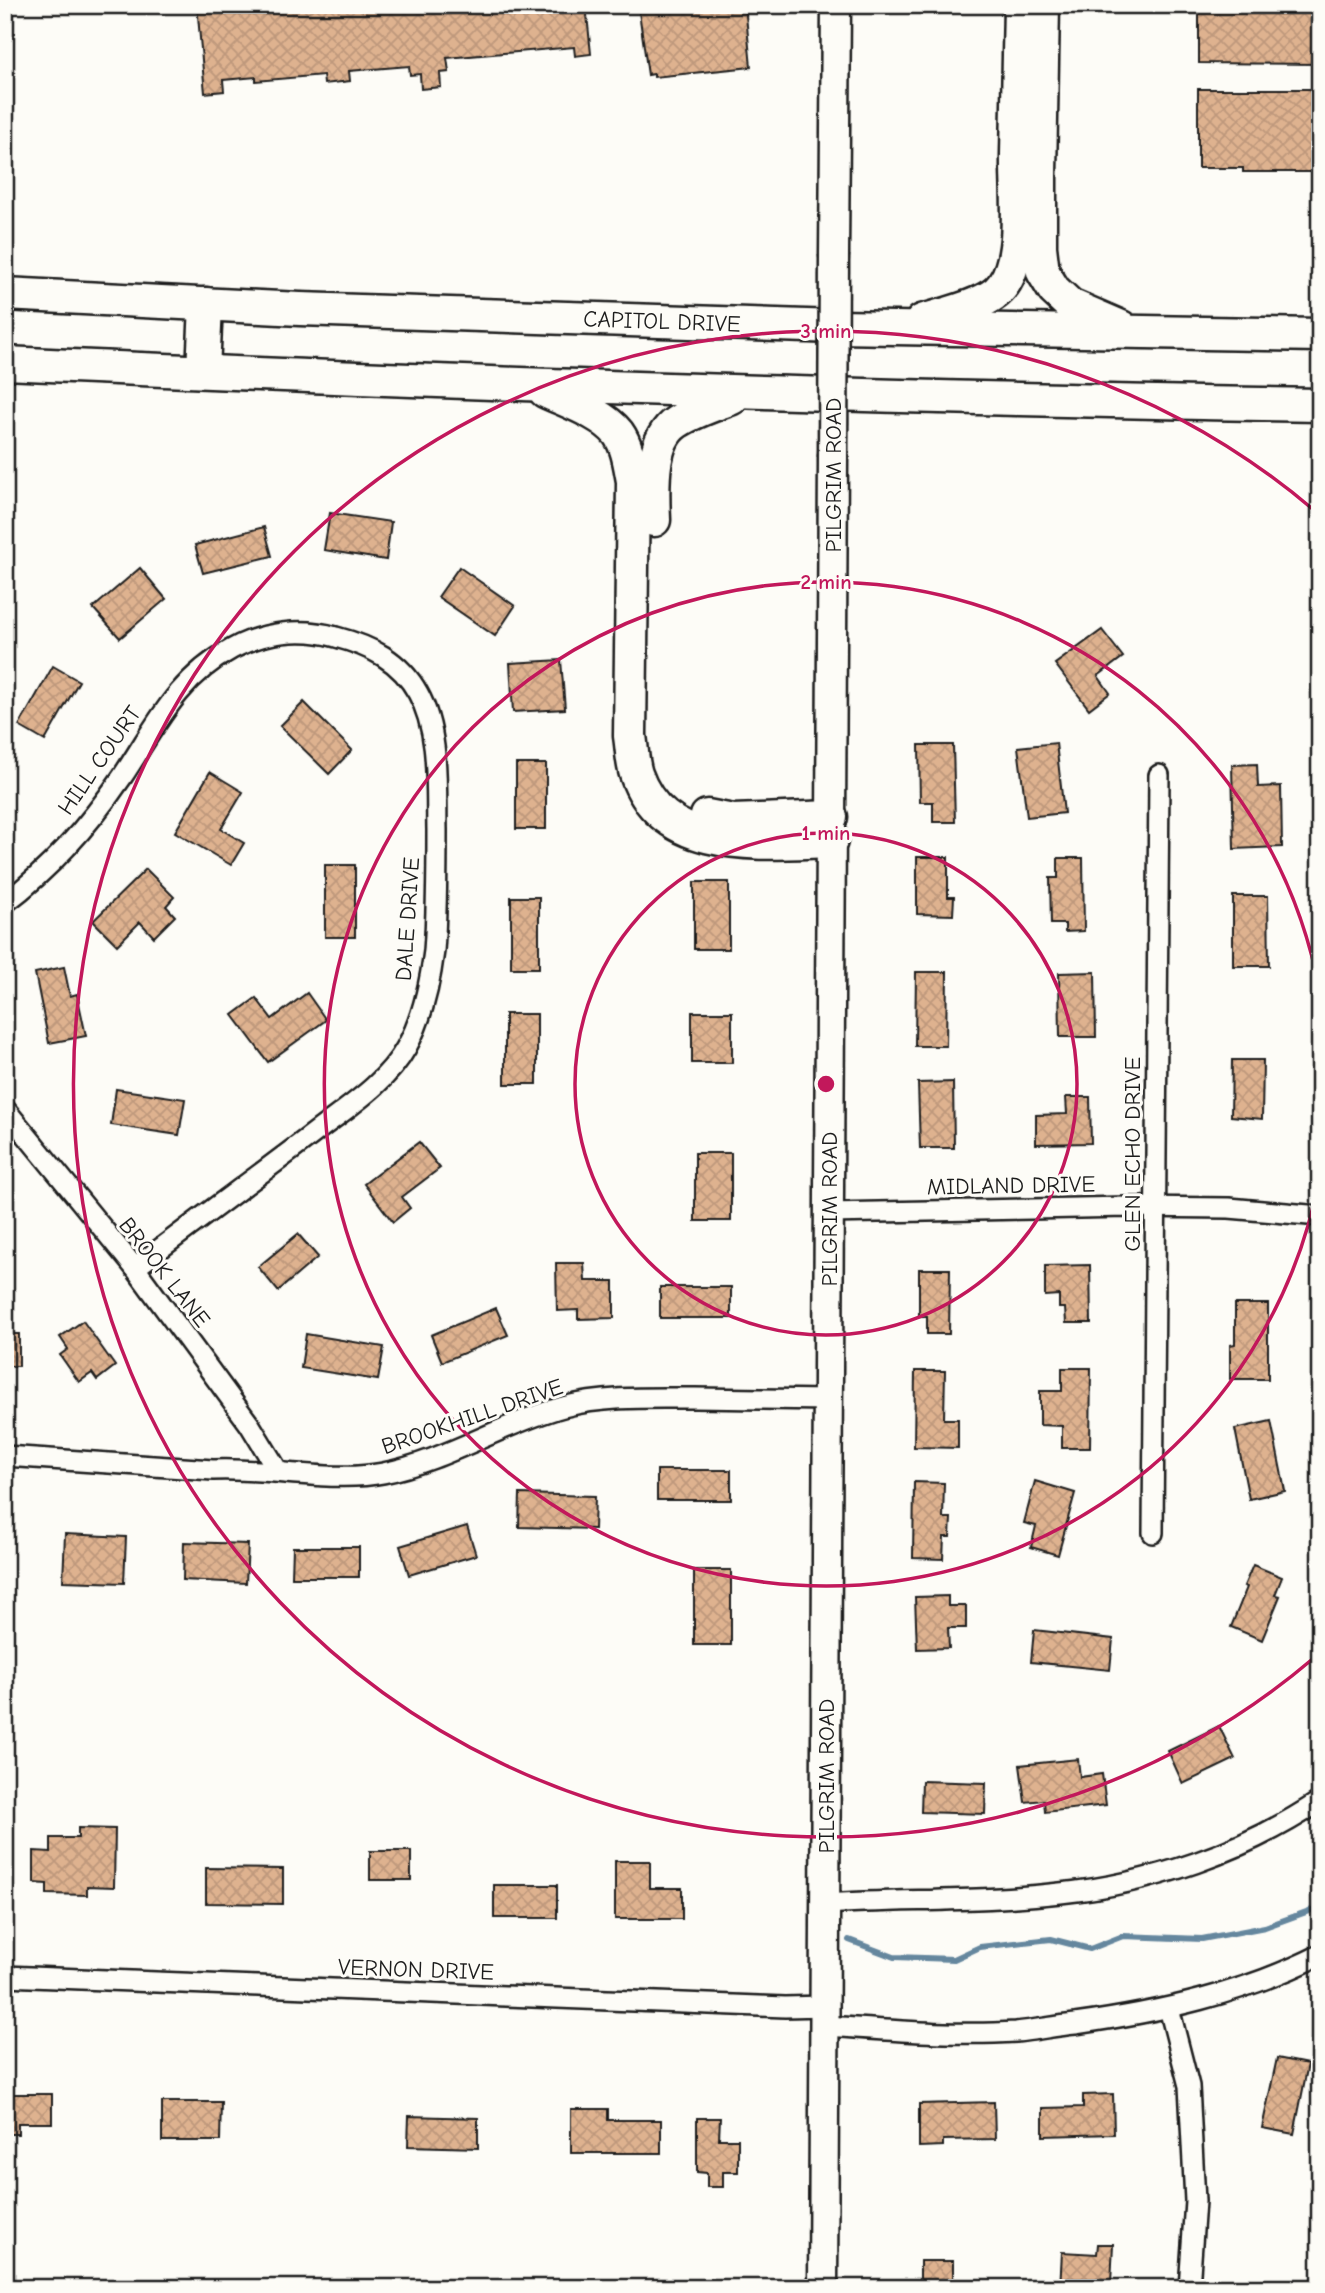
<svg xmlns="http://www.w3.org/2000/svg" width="1325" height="2293" viewBox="0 0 1325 2293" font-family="'Comic Neue',sans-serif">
<defs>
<pattern id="building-cross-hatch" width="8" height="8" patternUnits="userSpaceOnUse" patternTransform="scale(1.75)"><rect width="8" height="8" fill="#deb28f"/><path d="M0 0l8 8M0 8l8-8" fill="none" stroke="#be987b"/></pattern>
</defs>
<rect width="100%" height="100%" fill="#fdfcf7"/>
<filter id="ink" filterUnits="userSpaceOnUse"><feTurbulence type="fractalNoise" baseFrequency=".0143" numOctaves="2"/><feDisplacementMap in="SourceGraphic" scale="14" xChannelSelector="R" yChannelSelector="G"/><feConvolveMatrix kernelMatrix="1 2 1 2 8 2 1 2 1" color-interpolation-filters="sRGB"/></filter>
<g filter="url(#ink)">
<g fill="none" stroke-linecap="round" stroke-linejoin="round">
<path stroke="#65879e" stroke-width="6" d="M 849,1940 L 894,1957 L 954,1959 L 980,1947 L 1051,1939 L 1090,1949 L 1123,1936 L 1202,1939 L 1265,1927 L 1320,1907"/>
</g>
<g fill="url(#building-cross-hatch)" stroke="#1c1c1c" stroke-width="2">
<path d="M 197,5 L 586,5 L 591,54 L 575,56 L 574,47 L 447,58 L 449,72 L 440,73 L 441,87 L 421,89 L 420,74 L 410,75 L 409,66 L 349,71 L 350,81 L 324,84 L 323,75 L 256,81 L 256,77 L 223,80 L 224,91 L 205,93 Z"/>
<path d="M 638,5 L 745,5 L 751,67 L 654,77 L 654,74 L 648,75 Z"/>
<path d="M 1199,5 L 1319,5 L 1319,64 L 1199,63 Z"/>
<path d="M 1198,89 L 1317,89 L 1317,172 L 1243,172 L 1243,168 L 1198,168 Z"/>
<path d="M 330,513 L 391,522 L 386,560 L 324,550 Z"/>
<path d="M 264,527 L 272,556 L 203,573 L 195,545 Z"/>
<path d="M 459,567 L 515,606 L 495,636 L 438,597 Z"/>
<path d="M 140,568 L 166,599 L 120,638 L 93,608 Z"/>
<path d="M 1102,630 L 1123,657 L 1098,676 L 1110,693 L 1089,709 L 1055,664 Z"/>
<path d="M 561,660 L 565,709 L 513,712 L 510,663 Z"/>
<path d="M 53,666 L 79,681 L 45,741 L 19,726 Z"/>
<path d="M 304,702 L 352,750 L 329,774 L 280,726 Z"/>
<path d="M 1056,743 L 1064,813 L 1027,817 L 1018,747 Z"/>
<path d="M 919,745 L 953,745 L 955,822 L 933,822 L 933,802 L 920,802 Z"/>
<rect x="516" y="764" width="30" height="65"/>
<path d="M 1257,764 L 1258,787 L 1281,786 L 1282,847 L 1234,849 L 1232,765 Z"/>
<path d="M 210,772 L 243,792 L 221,829 L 244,843 L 231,865 L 175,832 Z"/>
<path d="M 917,857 L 948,857 L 948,897 L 954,897 L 953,915 L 917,914 Z"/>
<path d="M 1058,858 L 1083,858 L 1084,931 L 1065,932 L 1065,924 L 1051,924 L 1050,878 L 1058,878 Z"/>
<rect x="325" y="865" width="30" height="72"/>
<path d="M 146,869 L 174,897 L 166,906 L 175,916 L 154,937 L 140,922 L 117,945 L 93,921 Z"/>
<rect x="694" y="882" width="35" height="67"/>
<path d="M 1233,896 L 1268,896 L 1269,966 L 1233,966 Z"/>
<rect x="511" y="897" width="28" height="71"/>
<path d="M 64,967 L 70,996 L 77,994 L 86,1036 L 49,1043 L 35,973 Z"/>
<path d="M 916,972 L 947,972 L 946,1046 L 915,1046 Z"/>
<path d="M 1095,972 L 1096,1037 L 1060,1037 L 1059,973 Z"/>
<path d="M 307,993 L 326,1020 L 268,1062 L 233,1015 L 256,998 L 272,1019 Z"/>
<rect x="692" y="1012" width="40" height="51"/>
<rect x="505" y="1014" width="32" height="70"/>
<path d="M 1232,1060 L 1263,1060 L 1262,1119 L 1231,1116 Z"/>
<path d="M 953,1082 L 954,1148 L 920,1148 L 918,1083 Z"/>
<path d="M 116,1089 L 185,1099 L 179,1135 L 111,1125 Z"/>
<path d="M 1066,1097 L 1090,1097 L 1091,1143 L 1036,1144 L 1036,1115 L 1067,1114 Z"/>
<path d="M 419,1142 L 440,1168 L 402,1197 L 410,1208 L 393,1222 L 364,1184 Z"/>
<rect x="695" y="1153" width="36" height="68"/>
<path d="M 298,1234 L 318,1257 L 278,1291 L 258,1267 Z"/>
<path d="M 556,1263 L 584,1263 L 585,1281 L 614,1281 L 614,1318 L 578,1319 L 578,1310 L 557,1311 Z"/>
<path d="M 1090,1265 L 1091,1323 L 1066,1323 L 1065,1308 L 1059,1308 L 1059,1295 L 1045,1296 L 1045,1266 Z"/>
<path d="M 919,1269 L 950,1269 L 949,1334 L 927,1334 L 927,1316 L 919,1316 Z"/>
<rect x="660" y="1287" width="71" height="31"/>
<path d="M 1235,1304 L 1268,1304 L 1268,1379 L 1230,1379 L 1230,1345 L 1235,1344 Z"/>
<path d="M 496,1308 L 508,1335 L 442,1362 L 431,1335 Z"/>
<path d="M 83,1321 L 115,1366 L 97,1380 L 92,1373 L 79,1382 L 60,1355 L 68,1349 L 60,1337 Z"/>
<rect x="5" y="1334" width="14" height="32"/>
<path d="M 306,1334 L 384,1347 L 378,1380 L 301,1368 Z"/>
<path d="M 1062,1368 L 1091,1368 L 1090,1448 L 1062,1448 L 1062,1426 L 1040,1425 L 1040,1391 L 1062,1391 Z"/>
<path d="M 915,1371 L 945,1371 L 944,1419 L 958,1419 L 958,1448 L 914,1447 Z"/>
<path d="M 1271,1421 L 1285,1491 L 1249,1499 L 1235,1429 Z"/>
<rect x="657" y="1470" width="74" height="30"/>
<path d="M 1035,1481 L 1075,1493 L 1058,1555 L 1031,1547 L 1036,1526 L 1024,1523 Z"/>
<path d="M 914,1482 L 944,1483 L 943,1518 L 951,1518 L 950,1537 L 944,1537 L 943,1559 L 913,1558 Z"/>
<path d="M 520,1494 L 595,1496 L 594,1529 L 519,1527 Z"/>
<path d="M 5,1524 L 9,1525 L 8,1558 L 5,1558 Z"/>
<path d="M 467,1526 L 476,1555 L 409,1575 L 400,1546 Z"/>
<path d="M 65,1534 L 126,1537 L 124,1583 L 63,1581 Z"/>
<path d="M 184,1542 L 248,1544 L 246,1583 L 183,1580 Z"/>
<path d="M 293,1547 L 359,1547 L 359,1577 L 292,1577 Z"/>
<path d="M 1253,1565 L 1282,1577 L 1275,1595 L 1280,1596 L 1262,1640 L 1231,1627 L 1247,1587 L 1244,1586 Z"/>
<rect x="694" y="1570" width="37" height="75"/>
<path d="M 948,1596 L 948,1606 L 966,1606 L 966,1628 L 948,1628 L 949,1648 L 917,1649 L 915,1597 Z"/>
<path d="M 1034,1630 L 1113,1639 L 1110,1670 L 1031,1662 Z"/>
<path d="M 1219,1726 L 1235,1759 L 1183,1784 L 1168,1751 Z"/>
<path d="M 1078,1759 L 1080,1777 L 1102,1774 L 1106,1805 L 1045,1812 L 1044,1800 L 1025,1802 L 1020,1765 Z"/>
<path d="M 922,1781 L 986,1783 L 985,1814 L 921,1812 Z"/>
<path d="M 78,1828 L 115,1829 L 114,1887 L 87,1886 L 87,1895 L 47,1894 L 47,1884 L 34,1883 L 34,1851 L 51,1852 L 51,1838 L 78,1838 Z"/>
<rect x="370" y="1851" width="41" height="29"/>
<path d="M 615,1861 L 650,1861 L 650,1888 L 682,1888 L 682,1919 L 615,1919 Z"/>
<path d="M 206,1868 L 283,1869 L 283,1904 L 206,1903 Z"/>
<rect x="494" y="1885" width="63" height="33"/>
<path d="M 1277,2058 L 1308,2064 L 1294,2134 L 1262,2128 Z"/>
<path d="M 5,2094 L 52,2094 L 52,2123 L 18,2123 L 18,2134 L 5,2134 Z"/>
<path d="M 1113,2094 L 1114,2134 L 1043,2136 L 1043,2108 L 1083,2107 L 1083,2095 Z"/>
<path d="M 162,2102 L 221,2102 L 220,2141 L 162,2141 Z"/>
<path d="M 994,2102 L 995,2139 L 943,2140 L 943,2146 L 919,2147 L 919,2104 Z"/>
<path d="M 571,2109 L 608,2109 L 608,2120 L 661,2120 L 661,2153 L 571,2153 Z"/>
<path d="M 409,2116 L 478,2118 L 478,2148 L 408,2146 Z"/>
<path d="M 697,2118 L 720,2118 L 719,2139 L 738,2139 L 738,2172 L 723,2172 L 723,2187 L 707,2187 L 707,2173 L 697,2172 Z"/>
<path d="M 1098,2244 L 1113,2244 L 1111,2283 L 1085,2282 L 1085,2288 L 1060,2288 L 1062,2252 L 1097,2254 Z"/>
<rect x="920" y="2261" width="33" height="27"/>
</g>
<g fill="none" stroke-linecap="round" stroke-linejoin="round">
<defs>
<g id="street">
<path d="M 5,903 C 50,869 90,824 122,777 C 155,728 176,679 232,649 C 263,632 302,627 336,637 C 370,646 400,660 418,693 C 440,732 436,786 437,830 C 437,870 437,911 434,951 C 430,983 422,1020 406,1048 C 386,1084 345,1109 313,1134 C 254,1179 193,1223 135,1268"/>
<path d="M 5,1109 L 135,1268 L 250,1425 L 278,1471"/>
<path d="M 829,1213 L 1127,1207 L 1229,1208 L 1320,1216"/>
<path d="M 5,1456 L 213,1470 C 266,1467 333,1483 383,1473 C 445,1461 501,1424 563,1407 C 606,1396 651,1398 695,1398 C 739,1399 784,1399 828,1400"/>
<path d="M 1153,1533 L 1159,775"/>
<path d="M 825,1904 C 903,1899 982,1902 1060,1893 C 1151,1884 1244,1852 1320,1801"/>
<path d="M 5,1976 L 785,2007 L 825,2006"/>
<path d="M 1169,2008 L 1189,2086 L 1195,2201 L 1189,2288"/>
<path d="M 825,2026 C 888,2030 953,2036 1016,2032 C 1036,2030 1055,2026 1075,2024 C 1159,2012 1243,1994 1320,1955"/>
</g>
<g id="secondary">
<path d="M 834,255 L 836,5"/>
<path d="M 823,2288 L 833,457"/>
</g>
<g id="primary">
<path d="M 1043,5 L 1040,174 L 1040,247 L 1043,272 L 1054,290 L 1070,305 L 1121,327"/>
<path d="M 5,294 L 300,309 L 837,327 L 1320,335"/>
<path d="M 922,321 C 944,314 990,305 1003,285 C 1025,255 1016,191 1017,154 C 1018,105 1019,55 1020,5"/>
<path d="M 5,363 C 443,383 881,398 1320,405"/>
<path d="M 203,371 L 206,304"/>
<path d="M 545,391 C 568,402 602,413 618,433 C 628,447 630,466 633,481 L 630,736 C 632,748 632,762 636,774 C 664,855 762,843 831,841"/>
<path d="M 654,520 C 653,491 649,440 677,422 C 694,411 714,405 732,398"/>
<path d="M 707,816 L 733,821 L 831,817"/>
</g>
</defs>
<use href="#street" stroke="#1c1c1c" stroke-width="24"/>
<use href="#secondary" stroke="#1c1c1c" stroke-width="33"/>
<use href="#primary" stroke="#1c1c1c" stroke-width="37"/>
<use href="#street" stroke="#fdfcf7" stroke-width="19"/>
<use href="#secondary" stroke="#fdfcf7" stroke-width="28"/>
<use href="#primary" stroke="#fdfcf7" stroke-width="32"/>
<defs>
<path id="secondary-bridge" d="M 833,457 L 834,255"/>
</defs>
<use href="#secondary-bridge" stroke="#1c1c1c" stroke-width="33" stroke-linecap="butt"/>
<use href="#secondary-bridge" stroke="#fdfcf7" stroke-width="28"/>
</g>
</g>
<g fill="none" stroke="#c2185b" stroke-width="3.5">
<circle cx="826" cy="1084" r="251"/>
<path d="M1320 1175A502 502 0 1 1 1320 993"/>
<path d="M1315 1657A753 753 0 1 1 1315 511"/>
</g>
<g text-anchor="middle" stroke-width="6" stroke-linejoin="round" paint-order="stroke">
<g font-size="23" fill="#1c1c1c" stroke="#fdfcf7">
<text transform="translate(662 321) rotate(2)" y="8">CAPITOL DRIVE</text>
<text transform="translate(833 475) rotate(-90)" y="8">PILGRIM ROAD</text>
<text transform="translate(99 760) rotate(-55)" y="8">HILL COURT</text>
<text transform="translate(407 919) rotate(-86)" y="8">DALE DRIVE</text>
<text transform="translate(1132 1154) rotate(-90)" y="8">GLEN ECHO DRIVE</text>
<text transform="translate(1011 1185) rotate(-1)" y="8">MIDLAND DRIVE</text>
<text transform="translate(829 1209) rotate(-90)" y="8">PILGRIM ROAD</text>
<text transform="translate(165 1272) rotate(52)" y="8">BROOK LANE</text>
<text transform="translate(472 1416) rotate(-19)" y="8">BROOKHILL DRIVE</text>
<text transform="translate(826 1776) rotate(-90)" y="8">PILGRIM ROAD</text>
<text transform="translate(416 1969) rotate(2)" y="8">VERNON DRIVE</text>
</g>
</g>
<circle cx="826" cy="1084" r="10" fill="#c2185b" stroke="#fdfcf7" stroke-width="3.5"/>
<g font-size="21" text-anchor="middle" font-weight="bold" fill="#c2185b" stroke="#fdfcf7" stroke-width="6" stroke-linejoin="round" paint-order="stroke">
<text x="826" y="338">3 min</text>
<text x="826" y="589">2 min</text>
<text x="826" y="840">1 min</text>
</g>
<rect width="1325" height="2293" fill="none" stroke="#fdfcf7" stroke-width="28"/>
<rect x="14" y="14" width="1297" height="2265" fill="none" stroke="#1c1c1c" stroke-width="2.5" filter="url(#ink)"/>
</svg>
